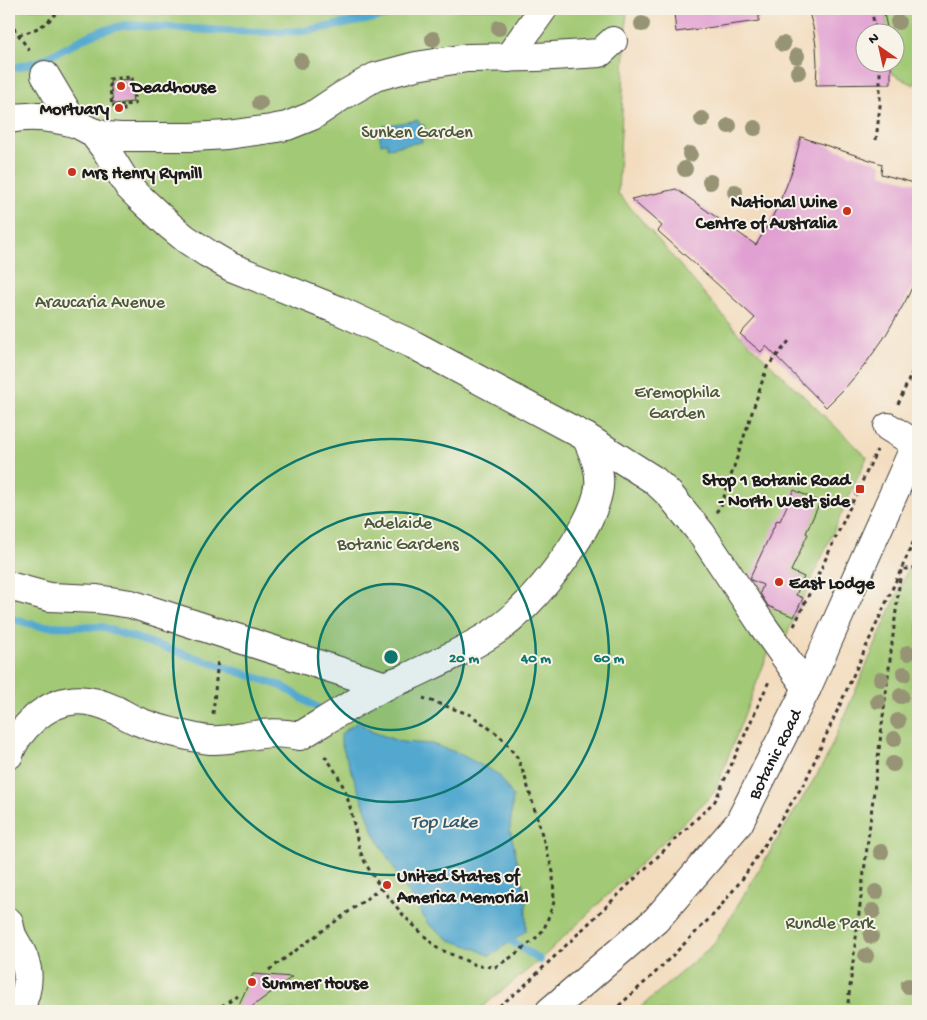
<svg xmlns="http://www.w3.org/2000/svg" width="927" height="1020" viewBox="0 0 927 1020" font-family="'Gochi Hand',sans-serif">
<rect width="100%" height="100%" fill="#f7f3e8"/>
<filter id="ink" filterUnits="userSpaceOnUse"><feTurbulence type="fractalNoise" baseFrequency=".02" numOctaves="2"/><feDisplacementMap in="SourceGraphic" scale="10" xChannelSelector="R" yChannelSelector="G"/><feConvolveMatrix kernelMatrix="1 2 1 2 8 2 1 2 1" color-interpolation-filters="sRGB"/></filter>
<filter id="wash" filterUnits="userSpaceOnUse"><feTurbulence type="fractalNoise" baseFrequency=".0096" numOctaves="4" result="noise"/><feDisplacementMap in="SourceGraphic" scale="20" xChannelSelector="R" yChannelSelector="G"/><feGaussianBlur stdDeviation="1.12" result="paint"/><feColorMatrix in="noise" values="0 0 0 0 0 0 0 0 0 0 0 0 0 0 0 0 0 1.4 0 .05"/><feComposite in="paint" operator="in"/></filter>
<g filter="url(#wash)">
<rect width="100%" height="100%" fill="#f3dcbe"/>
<g fill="#a2c974" stroke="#5f7248">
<path d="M 9,9 L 627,9 L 618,193 L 739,334 L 867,457 L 784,641 L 769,651 L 714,793 L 540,960 L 477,1011 L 9,1011 Z"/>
<path d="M 883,9 L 918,9 L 918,75 L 914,85 L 891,73 L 891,63 L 894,62 L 894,32 L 888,32 Z"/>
<path d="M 918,546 L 918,1011 L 636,1011 L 714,944 L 825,761 Z"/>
</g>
<g fill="#52a8cf" stroke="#376276">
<path d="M 418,120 L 420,125 L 424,125 L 426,136 L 421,137 L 422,142 L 388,148 L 387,143 L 381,144 L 379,132 L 384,130 L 383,126 Z"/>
<path d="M 358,722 L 373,732 L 401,742 L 432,744 L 458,753 L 498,774 L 513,796 L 510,829 L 526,899 L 526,931 L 490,956 L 474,948 L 450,940 L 428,924 L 398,876 L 375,835 L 341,743 L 341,734 L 350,727 Z"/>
</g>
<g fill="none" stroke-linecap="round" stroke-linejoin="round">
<g stroke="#52a8cf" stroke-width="8">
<path d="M 9,69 L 38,62 L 70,46 L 86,37 L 101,31 L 126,25 L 227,31 L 266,32 L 305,31 L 365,20 L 414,9"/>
<path d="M 9,618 L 39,626 L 102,627 L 282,686 L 326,713"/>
<path d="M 504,936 L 540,960"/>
</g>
</g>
<g id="blocks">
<g fill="#e1a0d2">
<path d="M 703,9 L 759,9 L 759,21 L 676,32 L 674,13 Z"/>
<path d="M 808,9 L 883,9 L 888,32 L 864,32 L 864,62 L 891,62 L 891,84 L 816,85 L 817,64 L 816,46 L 813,27 Z"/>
<path d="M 130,79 L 133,102 L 113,104 L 110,81 Z"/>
<path d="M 801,137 L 882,164 L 881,174 L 918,184 L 918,275 L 905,302 L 884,338 L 864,366 L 845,388 L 826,407 L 766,346 L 761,352 L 740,334 L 755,318 L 658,231 L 662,226 L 631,199 L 676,189 L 756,245 L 772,218 L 786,187 L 792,171 Z"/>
<path d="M 794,490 L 820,502 L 806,533 L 808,534 L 791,571 L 804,577 L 796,595 L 803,598 L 794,617 L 768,606 L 760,593 L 763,585 L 751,580 L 750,578 L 777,520 L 780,521 Z"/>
<path d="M 253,974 L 292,977 L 246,1011 L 236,1011 Z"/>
</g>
</g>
</g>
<g filter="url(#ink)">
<use href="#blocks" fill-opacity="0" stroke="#3c3934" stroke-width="1"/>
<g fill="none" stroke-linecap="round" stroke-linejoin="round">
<defs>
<g id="minor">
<path d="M 508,58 L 543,9"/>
<path d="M 45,75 L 70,117 L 77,124 L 92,132 L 107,136 L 120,137 L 192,137 L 227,135 L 271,129 L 287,126 L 312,116 L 342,96 L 375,77 L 416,66 L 467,58 L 537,57 L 600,53 L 613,41"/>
<path d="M 9,119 C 32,114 54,117 77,124"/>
<path d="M 92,132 L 106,150 L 129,187 L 138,196 L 169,225 L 186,239 L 207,253 L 231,267 L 338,310 L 414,345 L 586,437 L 654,480 L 670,495 L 701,533 L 763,626 L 807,688"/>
<path d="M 888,427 L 916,444"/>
<path d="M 9,586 L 49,597 L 97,599 L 131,604 L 386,686"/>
<path d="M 9,755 C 13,741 24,728 35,718 C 61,696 86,696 116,710 C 124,714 131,719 140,722 C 151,727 164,730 176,733 C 187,736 198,739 210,740 C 225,741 240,737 255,735 C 270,732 285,733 300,736 C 328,719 356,701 385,686 C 393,682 402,680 410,676 C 439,662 471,648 497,630 C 532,607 594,529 599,487 C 601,469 593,453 586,437"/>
<path d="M 9,922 C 10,927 11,933 13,937 C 17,945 23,953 25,962 C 31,978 26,996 19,1011"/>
</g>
<g id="major">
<path id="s1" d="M 550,1011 L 656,920 L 739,823 L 807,688 L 918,439"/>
</g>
</defs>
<use href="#minor" stroke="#3c3934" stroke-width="30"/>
<use href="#major" stroke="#3c3934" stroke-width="30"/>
<g stroke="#3c3934" stroke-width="3" stroke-dasharray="4 4" stroke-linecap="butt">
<path d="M 287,9 L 294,10 L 308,9"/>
<path d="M 871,9 L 876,32"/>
<path d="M 9,21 L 31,53"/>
<path d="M 19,35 C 36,30 49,24 59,9"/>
<path d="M 124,105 L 112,107 L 109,79 L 132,77 L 135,104 L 124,105 L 124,112"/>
<path d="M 876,140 L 880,106 L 880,62"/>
<path d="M 898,404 L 918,359"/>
<path d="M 716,512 L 721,506 L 767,367 L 790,340"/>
<path d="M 794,626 L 877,450"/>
<path d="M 213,714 L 218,658"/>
<path d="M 381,888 L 404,916 L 437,948 L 478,966 L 495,967 L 510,958 L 535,939 L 544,929 L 554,902 L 553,872 L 525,777 L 517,757 L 500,736 L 471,715 L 423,698"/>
<path d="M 269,970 L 381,888 C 373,876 365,864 360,851 C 355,833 353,815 347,797 C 342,781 333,766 322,753"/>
<path d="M 215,1011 L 237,995"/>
<path d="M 493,1011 L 522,988 L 715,801 L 770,679"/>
<path d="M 613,1011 L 654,974 L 716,912 L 743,878 L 805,782 L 918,532"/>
<path d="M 847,1011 L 901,570 L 918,567"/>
</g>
<use href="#minor" stroke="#fff" stroke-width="28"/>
<use href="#major" stroke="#fff" stroke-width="28"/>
</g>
<g fill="#979476">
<circle cx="898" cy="22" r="8"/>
<circle cx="642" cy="24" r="8"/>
<circle cx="499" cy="28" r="8"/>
<circle cx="433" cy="39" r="8"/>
<circle cx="783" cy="44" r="8"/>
<circle cx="797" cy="56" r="8"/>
<circle cx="301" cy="61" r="8"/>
<circle cx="798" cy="72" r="8"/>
<circle cx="260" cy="103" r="8"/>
<circle cx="702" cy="119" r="8"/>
<circle cx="729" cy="126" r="8"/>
<circle cx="755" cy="128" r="8"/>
<circle cx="690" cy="154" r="8"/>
<circle cx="685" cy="169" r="8"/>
<circle cx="710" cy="182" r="8"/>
<circle cx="735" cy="192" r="8"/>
<circle cx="908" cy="653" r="8"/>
<circle cx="904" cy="674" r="8"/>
<circle cx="881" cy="679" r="8"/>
<circle cx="901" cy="696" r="8"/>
<circle cx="878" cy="701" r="8"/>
<circle cx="898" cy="721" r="8"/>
<circle cx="894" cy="739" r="8"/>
<circle cx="893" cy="764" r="8"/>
<circle cx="881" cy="852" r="8"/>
<circle cx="876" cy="892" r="8"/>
<circle cx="873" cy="911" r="8"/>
<circle cx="871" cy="936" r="8"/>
<circle cx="866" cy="956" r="8"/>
<circle cx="908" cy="986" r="8"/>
</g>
</g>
<circle cx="391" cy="657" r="73" fill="#0f766e" fill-opacity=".12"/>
<g fill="none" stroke="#0f766e" stroke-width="2.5">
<circle cx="391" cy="657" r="73"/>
<circle cx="391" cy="657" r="145"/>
<circle cx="391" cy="657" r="218"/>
</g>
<g fill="#c8321e" stroke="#f7f3e8" stroke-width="2">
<circle cx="121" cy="86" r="5"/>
<circle cx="119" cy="108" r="5"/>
<circle cx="72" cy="172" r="5"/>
<circle cx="847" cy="211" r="5"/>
<rect x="855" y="484" width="10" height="10" rx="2.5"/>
<circle cx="779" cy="582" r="5"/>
<circle cx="387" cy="885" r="5"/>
<circle cx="252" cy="982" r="5"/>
</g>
<g text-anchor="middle" stroke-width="4" stroke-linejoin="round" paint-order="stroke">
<g font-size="18" font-weight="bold" fill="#1c1c1c" stroke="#f7f3e8" text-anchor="start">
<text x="131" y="92">Deadhouse</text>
<text x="109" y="114" text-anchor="end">Mortuary</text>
<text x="82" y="178">Mrs Henry Rymill</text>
<text x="837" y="207" text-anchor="end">National Wine<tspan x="837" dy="21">Centre of Australia</tspan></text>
<text x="850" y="485" text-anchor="end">Stop 1 Botanic Road<tspan x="850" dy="21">- North West side</tspan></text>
<text x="789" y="588">East Lodge</text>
<text x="397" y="881">United States of<tspan x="397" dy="21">America Memorial</tspan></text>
<text x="262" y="988">Summer House</text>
</g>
<g font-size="18" fill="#4b593b" stroke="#f7f3e8">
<text x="417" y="137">Sunken Garden</text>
<text x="100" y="307">Araucaria Avenue</text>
<text x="677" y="397">Eremophila<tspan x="677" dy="21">Garden</tspan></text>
<text x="398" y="528">Adelaide<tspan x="398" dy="21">Botanic Gardens</tspan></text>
<text x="830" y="928">Rundle Park</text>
</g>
<g font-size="18" fill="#1c1c1c" stroke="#f7f3e8">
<text dy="6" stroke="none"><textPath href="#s1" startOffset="345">Botanic Road</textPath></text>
</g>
<g font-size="19" font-style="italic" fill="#345b6d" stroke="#f7f3e8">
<text x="444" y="827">Top Lake</text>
</g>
</g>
<circle cx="391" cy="657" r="8" fill="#0f766e" stroke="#f7f3e8" stroke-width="2.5"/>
<g font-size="15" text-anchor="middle" font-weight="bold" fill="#0f766e" stroke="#f7f3e8" stroke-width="4" stroke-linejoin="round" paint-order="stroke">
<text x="464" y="662">20 m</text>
<text x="536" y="662">40 m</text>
<text x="609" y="662">60 m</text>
</g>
<rect width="927" height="1020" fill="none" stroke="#f7f3e8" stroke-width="30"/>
<g transform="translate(880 48) rotate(326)"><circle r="24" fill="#f7f3e8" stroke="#9f9d96"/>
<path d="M0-4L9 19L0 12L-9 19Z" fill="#c8321e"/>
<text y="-8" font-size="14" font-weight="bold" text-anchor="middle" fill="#1c1c1c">N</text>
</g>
</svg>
